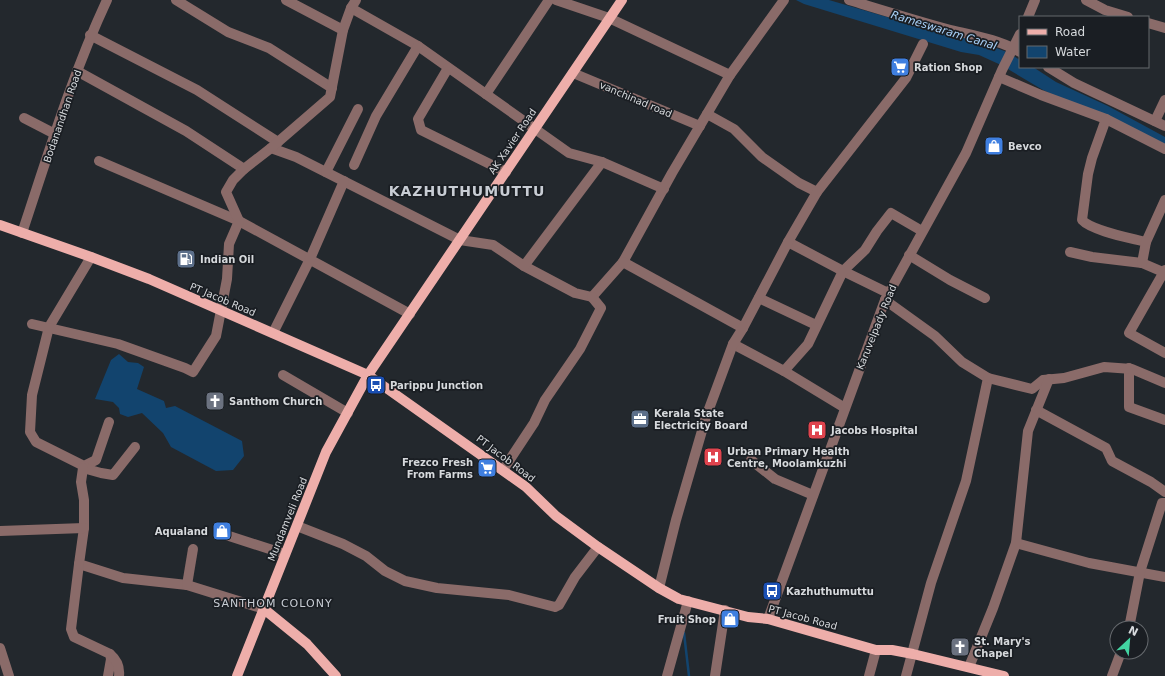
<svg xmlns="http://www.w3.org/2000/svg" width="1165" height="676" viewBox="0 0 1165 676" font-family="'DejaVu Sans',sans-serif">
<rect width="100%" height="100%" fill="#23282d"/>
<g fill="#12446e">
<path d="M 796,0 L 829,0 L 928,29 L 977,41 L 1007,52 L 1020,60 L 1020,67 L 1033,67 L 1056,82 L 1108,106 L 1165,137 L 1165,147 L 1043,90 L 1001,65 L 979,55 L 961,52 L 804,4 Z"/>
<path d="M 119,354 L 128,362 L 138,363 L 144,367 L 137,389 L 164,401 L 166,408 L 175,406 L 242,441 L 244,456 L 233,470 L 216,471 L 171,447 L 163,433 L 142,413 L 128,417 L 120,414 L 119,408 L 113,402 L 95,399 L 111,360 Z"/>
</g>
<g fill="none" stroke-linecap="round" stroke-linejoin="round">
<path stroke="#12446e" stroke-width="2.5" d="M 684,633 L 689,676"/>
<g stroke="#8a6b69" stroke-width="10">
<path d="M 176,0 L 228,32 L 269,48 L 332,88"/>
<path d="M 286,0 L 343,30"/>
<path d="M 556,0 L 609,18 L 730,75"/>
<path d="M 849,0 C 882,10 914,20 947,29 C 971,35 998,39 1020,52"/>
<path d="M 1086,0 L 1105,10 L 1128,17"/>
<path d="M 351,8 L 418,46 L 569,153 L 602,162 L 664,189"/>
<path d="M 1028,17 L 1035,0"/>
<path d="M 1148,23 L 1165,28"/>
<path d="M 90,35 L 197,90 L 278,142"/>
<path d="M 1048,67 L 1074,83 L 1165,126"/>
<path d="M 448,68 L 418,119 L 421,130 L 506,172"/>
<path d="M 77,71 L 186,131 L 244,169"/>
<path d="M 573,73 L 700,126"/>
<path d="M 999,77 L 1041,95 L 1106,119 L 1165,149"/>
<path d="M 486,94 L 549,0"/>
<path d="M 707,114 L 734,129 L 762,157 L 799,183 L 817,192"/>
<path d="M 24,118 L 55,134"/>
<path d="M 1106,119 L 1092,158 L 1088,174 L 1082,220 C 1092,231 1131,238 1146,242"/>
<path d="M 1155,121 L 1165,100"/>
<path d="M 271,148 L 296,157 L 460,240 L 493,245 L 524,266 L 575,293 L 592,297 L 623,262 L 672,173 L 730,75 L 784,0"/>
<path d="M 99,161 L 239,221 L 410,314"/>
<path d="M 354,165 L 376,116 L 418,46"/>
<path d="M 326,172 L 358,109"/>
<path d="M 22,233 C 48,155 72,75 107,0"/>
<path d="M 788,242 L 843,271 L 888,293"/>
<path d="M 1070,252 L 1092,257 L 1142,263 L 1163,272"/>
<path d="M 909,255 L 950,280 L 985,298"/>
<path d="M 91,257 L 49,327 L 32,395 L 30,432 L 36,442 L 84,466 L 96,460 L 109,422"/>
<path d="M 623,262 L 743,328"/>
<path d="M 1142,263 L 1146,242 L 1165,200"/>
<path d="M 524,266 L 602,162"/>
<path d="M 1165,270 L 1129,333 L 1165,353"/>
<path d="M 759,298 L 816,325"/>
<path d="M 885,300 L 935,336 L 962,362 L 988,378 L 966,481 L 931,583 L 906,676"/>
<path d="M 32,324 L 118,344 L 185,368 L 193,372 L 216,336 L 227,279 L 229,244 L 239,221 L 226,192 L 233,180 L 244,169 L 271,148 L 330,97 L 343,30 L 351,8 L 356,0"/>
<path d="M 273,333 L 310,259 L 344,181"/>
<path d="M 733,344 L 784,371 L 845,408"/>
<path d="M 1129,368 L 1129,407 L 1165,420"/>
<path d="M 784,371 L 808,344 L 843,271 L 865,250 L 877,231 L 891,213 L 922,231"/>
<path d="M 283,375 L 348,413"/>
<path d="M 988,378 L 1032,389 L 1043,380 L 1064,378 L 1104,367 L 1132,369 L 1165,383"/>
<path d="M 1036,410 L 1106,448 L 1112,461 L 1151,482 L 1165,492"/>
<path d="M 751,460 L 775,479 L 813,495"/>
<path d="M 84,466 L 83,468 L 101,473 L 113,475 L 135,447"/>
<path d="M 83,468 L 81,482 L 84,500 L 84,528 L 79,564 L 123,578 L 187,585 L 264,609"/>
<path d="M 503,470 L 534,423 L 545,400 L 580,349 L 601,308 L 592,297"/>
<path d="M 297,526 L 343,544 L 366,556 L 385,571 L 405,581 L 437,588 L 509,595 L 555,607 L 559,605 L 575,577 L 598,547"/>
<path d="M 0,531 L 84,528"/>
<path d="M 226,535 L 285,554"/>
<path d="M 1016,543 L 1089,563 L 1165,577"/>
<path d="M 79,564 L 71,629 L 74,637 L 110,654 L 111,659 L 108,676"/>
<path d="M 187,585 L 193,549"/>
<path d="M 659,588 L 676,520 L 706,417 L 733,344 L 743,328 L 788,242 L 817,192 L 906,78 L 923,44"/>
<path d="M 768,619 L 885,300 L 966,153 L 1002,70 L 1020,34"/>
<path d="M 1129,628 L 1140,572 L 1162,503 L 1165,503"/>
<path d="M 0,648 L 9,676"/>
<path d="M 110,654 C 117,660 120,667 119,676"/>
<path d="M 969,667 L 993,608 L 1016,543 L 1028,431 L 1049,379"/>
<path d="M 667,676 L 688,601"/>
<path d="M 715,676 L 725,610"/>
<path d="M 869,676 L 876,650"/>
<path d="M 1112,676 L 1121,652"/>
</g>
<g stroke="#eeaeaa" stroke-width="10">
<path d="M 0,225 L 91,257 L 149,279 L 368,375 L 526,487 L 556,516 L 598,547 L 659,588 L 679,599 L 748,617 L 768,619 L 876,650 L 892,650 L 913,654 L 1004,676"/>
<path d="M 264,609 L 307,644 L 336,676"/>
<path d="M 237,676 L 326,452 L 368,375 L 622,0"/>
</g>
</g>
<defs>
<symbol id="supermarket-square" viewBox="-11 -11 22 22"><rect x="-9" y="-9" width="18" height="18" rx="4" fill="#3f7fe0" stroke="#1a1e23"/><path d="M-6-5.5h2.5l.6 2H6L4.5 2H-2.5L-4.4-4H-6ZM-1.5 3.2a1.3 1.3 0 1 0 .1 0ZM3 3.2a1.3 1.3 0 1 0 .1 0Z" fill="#fff"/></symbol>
<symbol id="shop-square" viewBox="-11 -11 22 22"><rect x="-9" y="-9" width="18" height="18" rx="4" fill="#3f7fe0" stroke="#1a1e23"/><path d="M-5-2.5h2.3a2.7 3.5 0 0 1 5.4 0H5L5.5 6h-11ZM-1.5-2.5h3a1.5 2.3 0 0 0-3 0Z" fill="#fff"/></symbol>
<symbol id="fuel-square" viewBox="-11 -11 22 22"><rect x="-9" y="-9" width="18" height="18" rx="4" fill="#5c6f8a" stroke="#1a1e23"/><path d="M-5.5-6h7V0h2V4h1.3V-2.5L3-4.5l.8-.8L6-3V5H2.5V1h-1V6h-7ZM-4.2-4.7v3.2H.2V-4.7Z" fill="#fff"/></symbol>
<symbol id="bus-square" viewBox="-11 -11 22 22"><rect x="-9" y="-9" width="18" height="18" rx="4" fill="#1a4fb4" stroke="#1a1e23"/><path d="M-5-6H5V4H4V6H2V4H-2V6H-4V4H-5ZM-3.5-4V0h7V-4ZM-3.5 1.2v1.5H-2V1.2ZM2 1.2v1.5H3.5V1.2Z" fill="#fff"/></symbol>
<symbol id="church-square" viewBox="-11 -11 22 22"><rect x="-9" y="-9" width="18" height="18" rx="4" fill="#6b7280" stroke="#1a1e23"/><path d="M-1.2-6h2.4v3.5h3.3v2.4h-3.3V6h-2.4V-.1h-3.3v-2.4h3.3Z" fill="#fff"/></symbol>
<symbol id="office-square" viewBox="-11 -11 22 22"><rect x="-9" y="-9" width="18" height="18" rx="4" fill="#5c6f8a" stroke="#1a1e23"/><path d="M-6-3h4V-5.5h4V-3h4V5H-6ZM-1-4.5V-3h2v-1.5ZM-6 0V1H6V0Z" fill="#fff"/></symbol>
<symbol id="hospital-square" viewBox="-11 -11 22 22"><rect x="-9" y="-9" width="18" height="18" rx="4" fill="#e0444e" stroke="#1a1e23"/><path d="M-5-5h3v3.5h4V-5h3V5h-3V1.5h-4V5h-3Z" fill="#fff"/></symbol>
</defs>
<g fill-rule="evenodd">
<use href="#supermarket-square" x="889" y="56" width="22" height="22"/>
<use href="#shop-square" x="983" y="135" width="22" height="22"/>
<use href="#fuel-square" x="175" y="248" width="22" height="22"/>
<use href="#bus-square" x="365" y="374" width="22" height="22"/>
<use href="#church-square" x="204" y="390" width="22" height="22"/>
<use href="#office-square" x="629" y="408" width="22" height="22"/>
<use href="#hospital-square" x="806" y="419" width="22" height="22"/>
<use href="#hospital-square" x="702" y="446" width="22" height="22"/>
<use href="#supermarket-square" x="476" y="457" width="22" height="22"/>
<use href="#shop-square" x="211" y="520" width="22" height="22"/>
<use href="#bus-square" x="761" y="580" width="22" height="22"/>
<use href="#shop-square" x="719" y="608" width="22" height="22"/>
<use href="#church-square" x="949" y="636" width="22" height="22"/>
</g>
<g text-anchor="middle" stroke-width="3.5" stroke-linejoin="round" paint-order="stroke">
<g font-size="10" font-weight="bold" fill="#d6d9dc" stroke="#1a1e23" text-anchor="start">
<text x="914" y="71">Ration Shop</text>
<text x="1008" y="150">Bevco</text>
<text x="200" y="263">Indian Oil</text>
<text x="390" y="389">Parippu Junction</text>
<text x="229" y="405">Santhom Church</text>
<text x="654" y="417">Kerala State<tspan x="654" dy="12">Electricity Board</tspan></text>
<text x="831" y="434">Jacobs Hospital</text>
<text x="727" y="455">Urban Primary Health<tspan x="727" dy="12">Centre, Moolamkuzhi</tspan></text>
<text x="473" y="466" text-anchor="end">Frezco Fresh<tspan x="473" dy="12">From Farms</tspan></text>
<text x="208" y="535" text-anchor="end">Aqualand</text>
<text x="786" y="595">Kazhuthumuttu</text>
<text x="716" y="623" text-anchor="end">Fruit Shop</text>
<text x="974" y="645">St. Mary's<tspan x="974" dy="12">Chapel</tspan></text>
</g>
<g font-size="10" fill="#d6d9dc" stroke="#1a1e23">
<text transform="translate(636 99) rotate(23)" y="4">vanchinad road</text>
<text transform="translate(62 116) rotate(-71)" y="4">Bodanandhan Road</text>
<text transform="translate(512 141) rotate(-56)" y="4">AK Xavier Road</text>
<text transform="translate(223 299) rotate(23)" y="4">PT Jacob Road</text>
<text transform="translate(876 327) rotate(-68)" y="4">Karuvelpady Road</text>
<text transform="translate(506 458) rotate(37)" y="4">PT Jacob Road</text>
<text transform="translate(287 519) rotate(-68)" y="4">Mundamveli Road</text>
<text transform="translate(803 617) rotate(15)" y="4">PT Jacob Road</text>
</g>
<g font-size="11" font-style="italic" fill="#a8d1f9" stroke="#1a1e23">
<text transform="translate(944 30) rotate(17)" y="4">Rameswaram Canal</text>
</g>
<g font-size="11" letter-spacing="1" fill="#c8cdd4" stroke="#1a1e23">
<text x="273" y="607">SANTHOM COLONY</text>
</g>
<g font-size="14" font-weight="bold" letter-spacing="1" fill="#c8cdd4" stroke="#1a1e23">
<text x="467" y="196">KAZHUTHUMUTTU</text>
</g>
</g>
<rect x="1019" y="16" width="130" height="52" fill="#1a1e23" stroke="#65696d"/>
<rect x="1027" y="29" width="20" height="6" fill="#eeaeaa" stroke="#65696d"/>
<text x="1055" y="36" font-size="12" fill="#d6d9dc">Road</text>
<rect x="1027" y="46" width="20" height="12" fill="#12446e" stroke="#65696d"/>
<text x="1055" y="56" font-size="12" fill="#d6d9dc">Water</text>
<g transform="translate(1129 640) rotate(26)"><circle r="19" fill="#1a1e23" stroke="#65696d"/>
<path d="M0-3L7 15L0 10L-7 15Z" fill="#42d4a1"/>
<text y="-6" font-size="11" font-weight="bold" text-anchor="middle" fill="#d6d9dc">N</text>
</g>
</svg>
